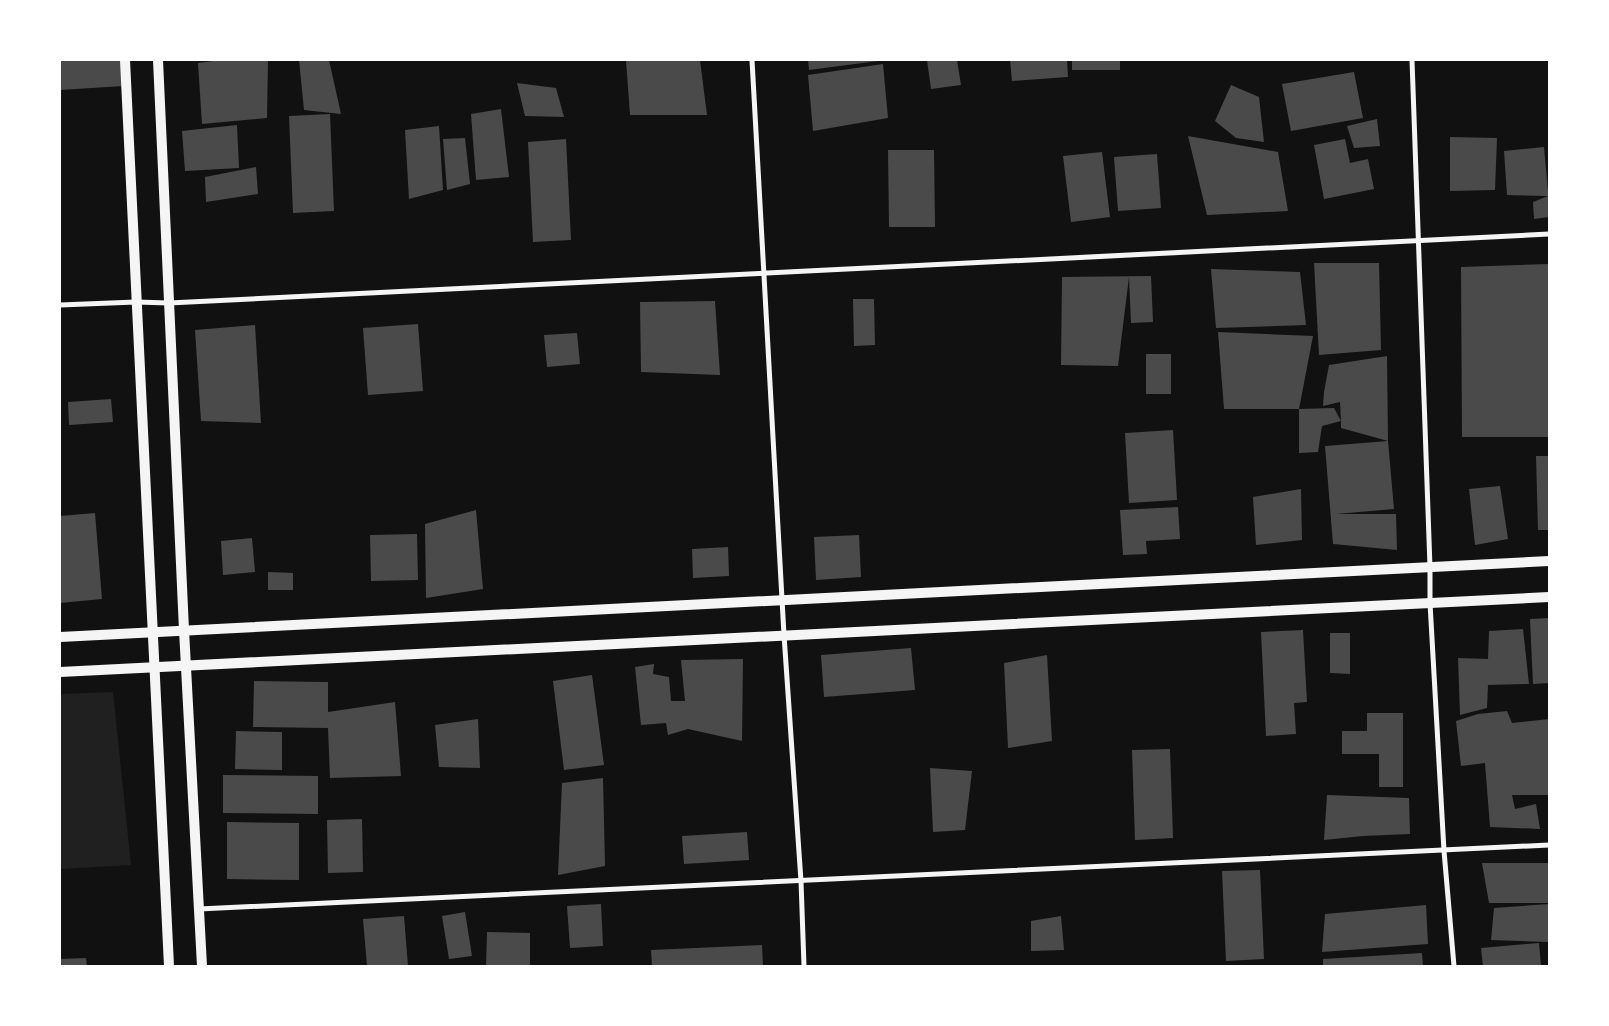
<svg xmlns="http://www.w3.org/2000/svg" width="1609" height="1026" viewBox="0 0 1609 1026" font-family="Overpass,sans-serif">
<rect width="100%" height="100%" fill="#111"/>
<path fill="#202020" d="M 113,692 L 131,865 L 60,869 L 60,694 Z"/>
<g fill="#4a4a4a">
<path d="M 60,60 L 122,60 L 123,86 L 60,90 Z"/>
<path d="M 221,60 L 268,60 L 267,118 L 202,124 L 198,63 Z"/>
<path d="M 299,60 L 329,60 L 341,114 L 304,110 Z"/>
<path d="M 626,60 L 700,60 L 707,115 L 630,115 Z"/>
<path d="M 808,60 L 878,60 L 878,61 L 809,70 Z"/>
<path d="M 927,60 L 957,60 L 961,85 L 931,89 Z"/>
<path d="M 1010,60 L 1067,60 L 1068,77 L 1012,81 Z"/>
<rect x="1072" y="60" width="48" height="10"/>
<path d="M 883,64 L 888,118 L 813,131 L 808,75 Z"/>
<path d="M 1354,72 L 1363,118 L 1291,131 L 1282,84 Z"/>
<path d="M 517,83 L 556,88 L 564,117 L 525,116 Z"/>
<path d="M 1231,85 L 1259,97 L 1264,142 L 1236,138 L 1215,121 Z"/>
<path d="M 501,109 L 509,177 L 476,180 L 471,114 Z"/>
<path d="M 330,114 L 334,211 L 293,213 L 289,116 Z"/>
<path d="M 1377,119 L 1380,146 L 1354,148 L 1347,126 Z"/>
<path d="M 237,125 L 239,168 L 185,171 L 182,131 Z"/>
<path d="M 439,126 L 443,190 L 409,199 L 405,130 Z"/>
<path d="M 1188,136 L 1278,152 L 1288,211 L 1207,215 Z"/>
<path d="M 1450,137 L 1497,138 L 1495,190 L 1450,191 Z"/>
<path d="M 465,138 L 470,184 L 447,190 L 443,139 Z"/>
<path d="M 566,139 L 571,240 L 533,242 L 528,142 Z"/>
<path d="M 1345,139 L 1350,163 L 1368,159 L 1374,189 L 1324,199 L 1314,145 Z"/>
<path d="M 1544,147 L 1549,202 L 1549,217 L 1534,219 L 1533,202 L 1548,196 L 1507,195 L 1504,151 Z"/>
<path d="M 888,150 L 934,150 L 935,227 L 889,227 Z"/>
<path d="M 1102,152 L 1110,217 L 1071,222 L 1063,156 Z"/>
<path d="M 1157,154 L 1161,208 L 1118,211 L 1114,157 Z"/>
<path d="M 256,167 L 258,194 L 206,202 L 205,177 Z"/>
<path d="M 1314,263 L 1379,263 L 1381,350 L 1319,355 Z"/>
<path d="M 1549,264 L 1549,437 L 1462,437 L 1461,267 Z"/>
<path d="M 1211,269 L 1300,272 L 1306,325 L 1216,328 Z"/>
<path d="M 1151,276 L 1153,322 L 1131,323 L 1129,277 L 1118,366 L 1061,365 L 1062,277 Z"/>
<path d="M 853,299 L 874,299 L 875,345 L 854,346 Z"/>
<path d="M 715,301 L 720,375 L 641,372 L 640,302 Z"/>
<path d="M 418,324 L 423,391 L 368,395 L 363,328 Z"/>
<path d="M 255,325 L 261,423 L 201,421 L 195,330 Z"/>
<path d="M 1218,332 L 1313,336 L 1299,409 L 1224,409 Z"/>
<path d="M 577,333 L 580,364 L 547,367 L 544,335 Z"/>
<rect x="1146" y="354" width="25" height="40"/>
<path d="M 1387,356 L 1388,441 L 1394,509 L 1336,514 L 1396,514 L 1397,550 L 1333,544 L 1325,446 L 1388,441 L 1341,428 L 1341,421 L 1322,426 L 1318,452 L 1299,453 L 1299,409 L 1334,408 L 1341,421 L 1340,402 L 1323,406 L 1324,392 L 1329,365 Z"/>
<path d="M 111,399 L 113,422 L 69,425 L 68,402 Z"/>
<path d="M 1173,430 L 1177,500 L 1129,503 L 1125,433 Z"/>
<path d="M 1536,456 L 1549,456 L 1549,530 L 1538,530 Z"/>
<path d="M 1500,486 L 1508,539 L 1475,545 L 1469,489 Z"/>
<path d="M 1301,489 L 1302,540 L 1256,545 L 1253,497 Z"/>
<path d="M 1178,507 L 1180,539 L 1146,541 L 1147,554 L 1123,555 L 1120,510 Z"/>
<path d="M 476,510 L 483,589 L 426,598 L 425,524 Z"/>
<path d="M 95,513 L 102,599 L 60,603 L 60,516 Z"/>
<path d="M 417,534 L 418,580 L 371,581 L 370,535 Z"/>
<path d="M 859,535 L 861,577 L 816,580 L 814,537 Z"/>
<path d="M 252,538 L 255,572 L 223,575 L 221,541 Z"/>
<path d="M 728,547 L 729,576 L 693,578 L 692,549 Z"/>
<path d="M 268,572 L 293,573 L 293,590 L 268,590 Z"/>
<path d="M 1549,618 L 1549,683 L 1533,684 L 1530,619 Z"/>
<path d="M 1523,629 L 1529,684 L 1488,685 L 1487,708 L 1460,715 L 1458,658 L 1488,659 L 1489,631 Z"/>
<path d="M 1303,630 L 1307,702 L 1294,703 L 1296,734 L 1266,736 L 1261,632 Z"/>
<path d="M 1330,633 L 1350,633 L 1350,674 L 1330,673 Z"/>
<path d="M 911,648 L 915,690 L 824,697 L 821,655 Z"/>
<path d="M 1047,655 L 1052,741 L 1008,748 L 1004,663 Z"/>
<path d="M 743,659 L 742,741 L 688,729 L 668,735 L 666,723 L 641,725 L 635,667 L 654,664 L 653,674 L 669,677 L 671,701 L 685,701 L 681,660 Z"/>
<path d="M 592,675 L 604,765 L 564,770 L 553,681 Z"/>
<path d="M 254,681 L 328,682 L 328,712 L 395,702 L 401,776 L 330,778 L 328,728 L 253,727 Z"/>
<path d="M 1507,711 L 1512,723 L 1549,719 L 1549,795 L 1512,795 L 1515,809 L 1536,804 L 1540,829 L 1490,827 L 1485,763 L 1461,766 L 1456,721 L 1478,714 Z"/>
<path d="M 1367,713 L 1403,713 L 1403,787 L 1379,787 L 1379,754 L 1342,754 L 1342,731 L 1367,731 Z"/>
<path d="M 478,719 L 480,768 L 439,767 L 435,725 Z"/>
<path d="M 236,731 L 282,732 L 282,770 L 235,769 Z"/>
<path d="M 1170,749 L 1173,838 L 1135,840 L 1132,750 Z"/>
<path d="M 930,768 L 972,771 L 965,830 L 933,832 Z"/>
<path d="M 223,775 L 318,776 L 318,814 L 223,813 Z"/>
<path d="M 603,778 L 605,866 L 558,875 L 562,783 Z"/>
<path d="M 1327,795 L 1409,798 L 1410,834 L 1363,836 L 1324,840 Z"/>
<path d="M 362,819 L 363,872 L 328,873 L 327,820 Z"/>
<path d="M 227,822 L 299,823 L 299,880 L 227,879 Z"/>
<path d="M 747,832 L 749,860 L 684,864 L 682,836 Z"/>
<path d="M 1482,863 L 1549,863 L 1549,903 L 1489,903 Z"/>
<path d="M 1260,870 L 1264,959 L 1226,961 L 1222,871 Z"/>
<path d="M 601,904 L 603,946 L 570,948 L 567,906 Z"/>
<path d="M 1549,904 L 1549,942 L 1491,940 L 1494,908 Z"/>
<path d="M 1426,905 L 1428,944 L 1322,952 L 1325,914 Z"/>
<path d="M 465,912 L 472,956 L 449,959 L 442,916 Z"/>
<path d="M 404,916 L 408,966 L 367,966 L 363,919 Z"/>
<path d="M 1061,916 L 1064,950 L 1031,951 L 1031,921 Z"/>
<path d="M 487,932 L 530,933 L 530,966 L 486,966 Z"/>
<path d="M 1539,943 L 1541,966 L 1483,966 L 1481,948 Z"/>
<path d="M 762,945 L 763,966 L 652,966 L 651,950 Z"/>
<path d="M 1422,953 L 1423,966 L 1323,966 L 1323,959 Z"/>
<path d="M 86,958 L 87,966 L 60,966 L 60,959 Z"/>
</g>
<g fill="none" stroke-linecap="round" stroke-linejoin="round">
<g stroke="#f5f5f5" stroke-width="5">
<path d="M 752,60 L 784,635 L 801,881 L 804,966"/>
<path d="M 1412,60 L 1430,567 L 1430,603 L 1444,851 L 1454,966"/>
<path d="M 60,305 L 136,302 L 169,303 L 1549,234"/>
<path d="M 199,909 L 1549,845"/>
</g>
<g stroke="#f5f5f5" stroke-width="10">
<path d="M 125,60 L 169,966"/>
<path d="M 158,60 L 184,630 L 202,966"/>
<path d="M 60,637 L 1549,561"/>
<path d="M 60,672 L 1549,597"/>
</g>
</g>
<rect width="1609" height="1026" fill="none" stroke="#ffffff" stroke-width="122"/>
</svg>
